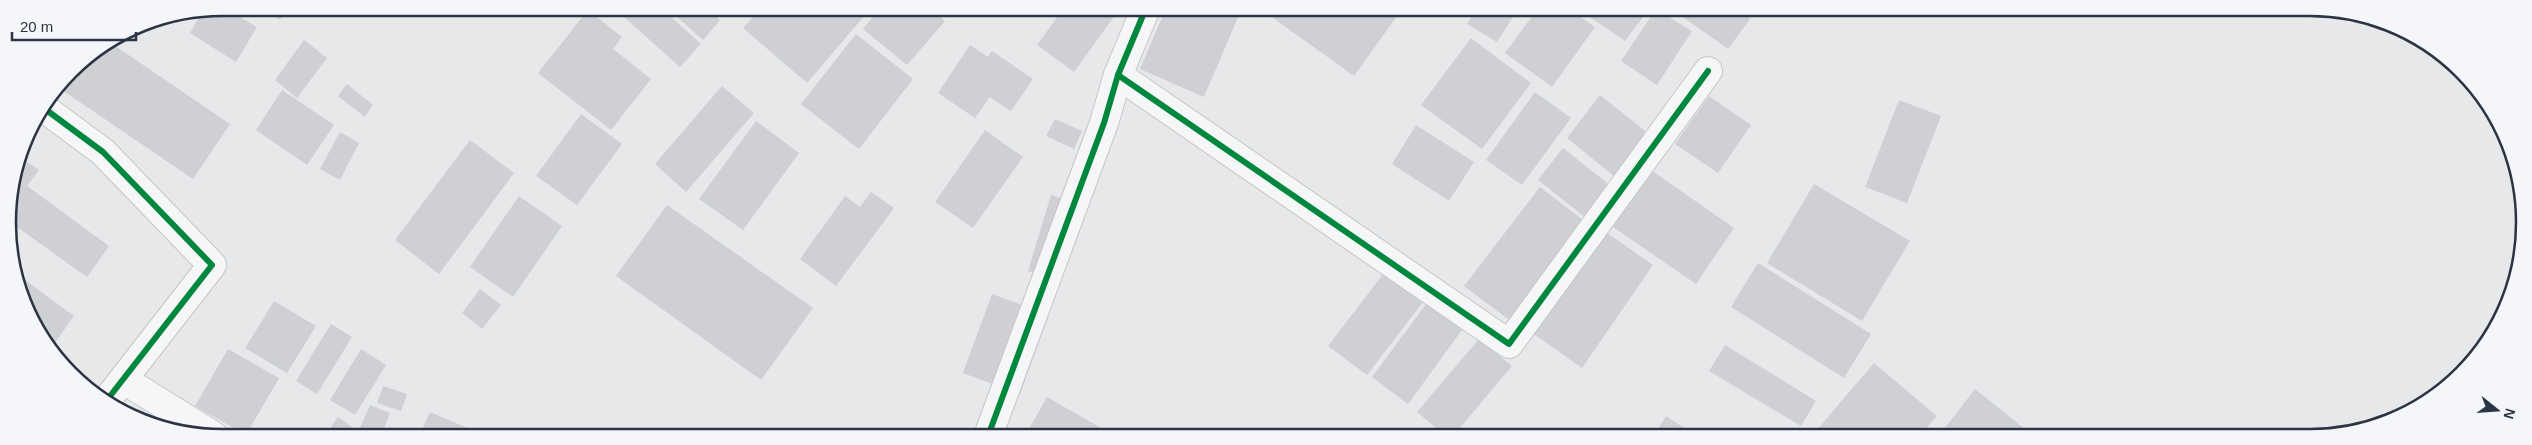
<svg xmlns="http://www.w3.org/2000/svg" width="2532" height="445" viewBox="0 0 2532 445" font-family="Helvetica,sans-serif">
<rect width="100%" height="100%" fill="#e6e8ea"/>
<g fill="#ced0d3">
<path d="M 225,8 L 257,27 L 236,62 L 190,33 L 203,11 Z"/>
<path d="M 261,8 L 288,8 L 280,20 Z"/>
<path d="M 614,8 L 661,8 L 701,44 L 680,67 Z"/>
<path d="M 667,8 L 707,8 L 720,20 L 703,40 Z"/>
<path d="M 761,8 L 871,8 L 807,83 L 743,28 Z"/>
<path d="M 880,8 L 930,8 L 945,21 L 907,65 L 863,29 Z"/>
<path d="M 979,8 L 989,8 L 986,13 Z"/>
<path d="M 1064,8 L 1120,8 L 1074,72 L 1037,45 Z"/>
<path d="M 1166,8 L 1242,8 L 1204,97 L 1140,69 Z"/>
<path d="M 1259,8 L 1402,9 L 1354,76 Z"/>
<path d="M 1477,9 L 1518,9 L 1497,42 L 1467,24 Z"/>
<path d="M 1524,9 L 1569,9 L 1595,27 L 1552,87 L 1505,53 L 1533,15 Z"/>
<path d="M 1578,9 L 1640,9 L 1646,13 L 1625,41 Z"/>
<path d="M 1656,9 L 1692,31 L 1657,85 L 1621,61 Z"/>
<path d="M 1672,9 L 1736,9 L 1750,19 L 1728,49 Z"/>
<path d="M 588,10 L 622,37 L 613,49 L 651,79 L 611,130 L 538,73 Z"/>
<path d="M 856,34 L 913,79 L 859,149 L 801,104 Z"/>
<path d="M 1471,38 L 1531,83 L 1482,149 L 1421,105 Z"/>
<path d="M 304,40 L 327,58 L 297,98 L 275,80 Z"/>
<path d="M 111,43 L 230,124 L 193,179 L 59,88 L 71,70 Z"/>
<path d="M 970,45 L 988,57 L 992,51 L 1033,79 L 1011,111 L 990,97 L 975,118 L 938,93 Z"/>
<path d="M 347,84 L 373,105 L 365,117 L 338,96 Z"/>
<path d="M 722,86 L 754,113 L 686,192 L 655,164 Z"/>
<path d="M 282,90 L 334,125 L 307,165 L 256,130 Z"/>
<path d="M 1535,92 L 1571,118 L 1522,185 L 1486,160 Z"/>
<path d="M 1600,95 L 1654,138 L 1620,181 L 1567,138 Z"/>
<path d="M 1709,96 L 1751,125 L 1718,173 L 1675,144 Z"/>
<path d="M 1899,100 L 1941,116 L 1907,203 L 1865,187 Z"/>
<path d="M 581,114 L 622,144 L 577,205 L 536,176 Z"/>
<path d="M 1055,119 L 1082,131 L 1074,149 L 1046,136 Z"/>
<path d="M 756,121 L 799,153 L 743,230 L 699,199 Z"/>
<path d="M 1416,125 L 1474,162 L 1449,201 L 1392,164 Z"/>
<path d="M 985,130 L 1023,157 L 973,228 L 935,202 Z"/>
<path d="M 340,132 L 359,143 L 340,180 L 320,169 Z"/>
<path d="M 27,136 L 33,141 L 21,158 L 39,170 L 27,186 L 109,246 L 87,277 L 10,222 L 8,209 L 24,140 Z"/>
<path d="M 470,140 L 514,173 L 439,274 L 395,240 Z"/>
<path d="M 1563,148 L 1616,190 L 1591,222 L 1538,180 Z"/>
<path d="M 1651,170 L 1734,228 L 1696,284 L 1613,227 Z"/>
<path d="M 1814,184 L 1910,241 L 1862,321 L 1767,263 Z"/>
<path d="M 1540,187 L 1587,223 L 1512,322 L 1464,286 Z"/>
<path d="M 871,192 L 894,208 L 836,286 L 800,259 L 845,196 L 860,207 Z"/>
<path d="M 1051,195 L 1083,205 L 1059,281 L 1028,271 Z"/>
<path d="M 519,196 L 562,226 L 513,297 L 470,267 Z"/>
<path d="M 667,205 L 813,308 L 761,380 L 616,276 Z"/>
<path d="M 1606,232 L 1653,265 L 1582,368 L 1534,334 Z"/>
<path d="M 1758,263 L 1871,334 L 1844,378 L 1731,307 Z"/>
<path d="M 1387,269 L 1426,298 L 1367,375 L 1328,346 Z"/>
<path d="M 17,274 L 74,316 L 51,348 L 19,292 Z"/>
<path d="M 480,289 L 501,305 L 482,329 L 462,313 Z"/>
<path d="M 992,294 L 1049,315 L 1020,394 L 963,373 Z"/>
<path d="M 1432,296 L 1467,323 L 1408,404 L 1372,377 Z"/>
<path d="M 274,301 L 316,326 L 287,373 L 245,348 Z"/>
<path d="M 331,324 L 352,337 L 317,394 L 296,381 Z"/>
<path d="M 1479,339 L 1512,366 L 1453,436 L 1446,436 L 1417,412 Z"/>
<path d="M 1725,345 L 1816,401 L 1801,426 L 1709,371 Z"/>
<path d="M 228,349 L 279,378 L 246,435 L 195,406 Z"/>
<path d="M 361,349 L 386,365 L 355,415 L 330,400 Z"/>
<path d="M 1874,363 L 1937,416 L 1919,437 L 1811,437 Z"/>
<path d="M 383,386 L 407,394 L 401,411 L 377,403 Z"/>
<path d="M 1975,389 L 2035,437 L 1938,437 Z"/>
<path d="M 1047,397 L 1115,436 L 1025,436 Z"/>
<path d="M 370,405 L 390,413 L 381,436 L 360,428 Z"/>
<path d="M 430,412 L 470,429 L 467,436 L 419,436 Z"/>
<path d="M 1666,416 L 1698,437 L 1653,437 Z"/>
<path d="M 338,417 L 365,436 L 325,436 Z"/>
</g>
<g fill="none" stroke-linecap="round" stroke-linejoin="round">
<defs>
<g id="minor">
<path d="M 1118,75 L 1509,344 L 1708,71"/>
<path d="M 45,109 L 103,152 L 212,265 L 107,400"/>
<path d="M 124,380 L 214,436"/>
<path d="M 988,436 L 1104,123 L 1118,75 L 1146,8"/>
</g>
</defs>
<use href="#minor" stroke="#c4c6c8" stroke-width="30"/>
<use href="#minor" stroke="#f5f6f7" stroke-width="28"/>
<defs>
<g id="cycleway">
<path d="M 1118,75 L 1509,344 L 1708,71"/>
<path d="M 45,109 L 103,152 L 212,265 L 107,400"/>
<path d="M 988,436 L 1104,123 L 1118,75 L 1146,8"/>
</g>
</defs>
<use href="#cycleway" stroke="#f4f6f9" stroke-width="9"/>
<use href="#cycleway" stroke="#00873e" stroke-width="6"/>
</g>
<path d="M0 0H2532V445H0ZM222 16H2310A206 206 0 0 1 2516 222V223A206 206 0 0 1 2310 429H222A206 206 0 0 1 16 223V222A206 206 0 0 1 222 16Z" fill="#f4f6f9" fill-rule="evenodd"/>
<path fill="none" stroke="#2b3445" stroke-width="2.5" d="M222 16H2310A206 206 0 0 1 2516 222V223A206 206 0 0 1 2310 429H222A206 206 0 0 1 16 223V222A206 206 0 0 1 222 16Z"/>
<g transform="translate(2497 410) rotate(107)" stroke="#f4f6f9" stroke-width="4" paint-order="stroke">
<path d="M0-4L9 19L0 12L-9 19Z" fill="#2b3445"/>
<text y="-8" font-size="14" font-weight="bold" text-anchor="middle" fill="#2b3445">N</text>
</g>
<path d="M12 32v8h124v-8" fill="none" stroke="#2b3445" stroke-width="2.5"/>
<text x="20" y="32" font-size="15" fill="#2b3445" stroke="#f4f6f9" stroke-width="4" paint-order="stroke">20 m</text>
</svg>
